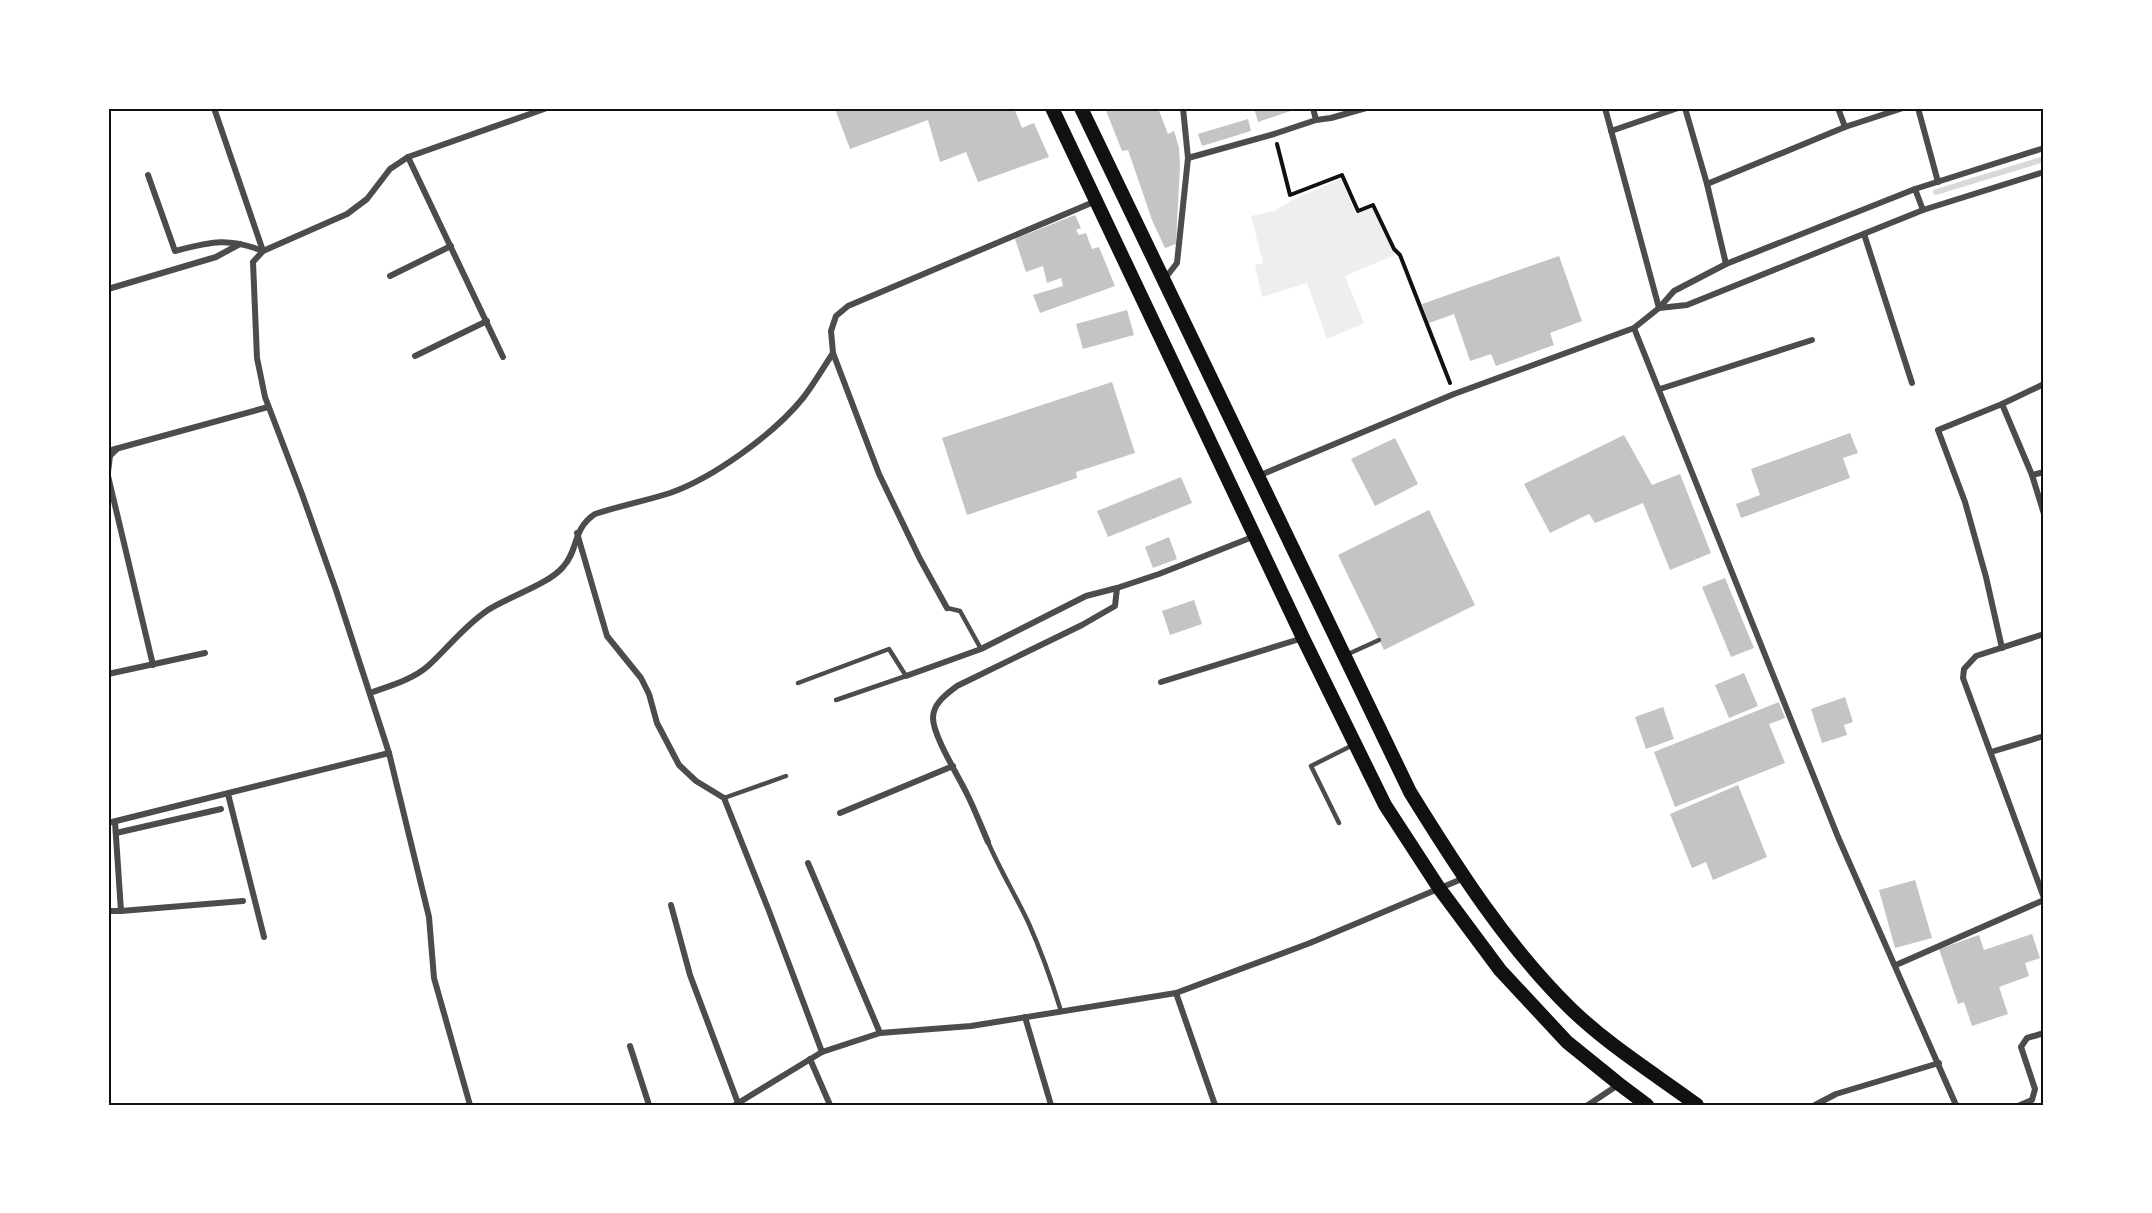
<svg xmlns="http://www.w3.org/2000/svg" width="2152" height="1213" viewBox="0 0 2152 1213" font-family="'Asap Condensed',sans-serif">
<rect width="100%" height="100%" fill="#fff"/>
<path fill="#eee" d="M 1341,179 L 1356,214 L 1372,208 L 1395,255 L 1345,276 L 1364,323 L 1327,339 L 1307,283 L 1262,297 L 1255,265 L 1263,263 L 1251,216 L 1274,211 L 1292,200 Z"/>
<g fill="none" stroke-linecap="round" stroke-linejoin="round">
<path stroke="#d9d9d9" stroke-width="6" d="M 1936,192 L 2044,159"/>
</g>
<g fill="#c4c4c4">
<path d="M 1014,108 L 1022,128 L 1034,123 L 1049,157 L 978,182 L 966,152 L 940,162 L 928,120 L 850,149 L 835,109 Z"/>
<path d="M 1105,108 L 1158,108 L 1168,134 L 1174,131 L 1179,148 L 1180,166 L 1176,244 L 1165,248 L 1152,220 L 1128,150 L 1122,151 Z"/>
<path d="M 1254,108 L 1299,108 L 1258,122 Z"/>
<path d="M 1248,119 L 1251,131 L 1202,146 L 1198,134 Z"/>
<path d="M 1075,215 L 1081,228 L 1076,230 L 1079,235 L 1086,233 L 1092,249 L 1099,247 L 1115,286 L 1040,313 L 1033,295 L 1063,286 L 1061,278 L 1047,283 L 1043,266 L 1026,272 L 1015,239 Z"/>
<path d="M 1559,256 L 1582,321 L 1550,333 L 1554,345 L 1496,366 L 1491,354 L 1470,361 L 1454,314 L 1429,323 L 1422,304 Z"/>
<path d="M 1127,310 L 1134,335 L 1083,349 L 1076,324 Z"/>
<path d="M 1112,382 L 1135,453 L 1076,472 L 1077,478 L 967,515 L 942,438 Z"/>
<path d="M 1850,433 L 1858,453 L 1843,458 L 1850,478 L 1741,518 L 1736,504 L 1760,495 L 1751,469 Z"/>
<path d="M 1624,435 L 1652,485 L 1680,474 L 1711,553 L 1670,570 L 1643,503 L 1595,523 L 1589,514 L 1550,533 L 1524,484 Z"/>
<path d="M 1395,438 L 1418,484 L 1375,506 L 1351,459 Z"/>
<path d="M 1181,477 L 1192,503 L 1108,537 L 1097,511 Z"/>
<path d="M 1429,510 L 1475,605 L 1384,650 L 1338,555 Z"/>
<path d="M 1169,537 L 1177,559 L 1153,568 L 1145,547 Z"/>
<path d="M 1725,578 L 1754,648 L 1731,657 L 1702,587 Z"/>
<path d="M 1194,600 L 1202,624 L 1170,635 L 1162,611 Z"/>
<path d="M 1744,673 L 1758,706 L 1729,718 L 1715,685 Z"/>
<path d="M 1845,697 L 1853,722 L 1844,725 L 1847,735 L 1822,743 L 1811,709 Z"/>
<path d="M 1779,702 L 1785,718 L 1769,724 L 1785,763 L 1675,807 L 1654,752 Z"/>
<path d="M 1663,707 L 1674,739 L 1646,749 L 1635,717 Z"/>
<path d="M 1738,785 L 1767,857 L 1713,880 L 1706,862 L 1692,868 L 1670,814 Z"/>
<path d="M 1915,880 L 1932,938 L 1895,948 L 1879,890 Z"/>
<path d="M 2032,934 L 2040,958 L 2025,963 L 2029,976 L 1999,987 L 2008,1014 L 1972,1026 L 1964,1002 L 1958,1004 L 1939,949 L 1979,935 L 1984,950 Z"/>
</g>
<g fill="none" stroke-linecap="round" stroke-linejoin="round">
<path stroke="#111" stroke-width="4" d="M 1277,144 L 1290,195 L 1342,175 L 1358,211 L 1373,205 L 1394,249 L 1400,255 L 1450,383"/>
<g stroke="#4c4c4c" stroke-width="4.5">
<path d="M 947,608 L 960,611 L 981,649"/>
<path d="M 1346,655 L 1379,640"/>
<path d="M 798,683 L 889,649 L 906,676 L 836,700"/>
<path d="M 724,798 L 786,776"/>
<path d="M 1339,823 L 1311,766 L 1353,745"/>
<path d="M 988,842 C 1000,870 1016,896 1029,924 C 1042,953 1052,982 1061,1011"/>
</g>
<g stroke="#4c4c4c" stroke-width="6">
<path d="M 214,108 L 263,251"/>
<path d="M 1605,108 L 1659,308"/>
<path d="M 1685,108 L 1707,184 L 1726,264"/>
<path d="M 1838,108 L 1845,127"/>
<path d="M 1918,108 L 1938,182"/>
<path d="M 1316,120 L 1331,118 L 1366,108"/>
<path d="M 1611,131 L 1678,108"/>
<path d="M 408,157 L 503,357"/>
<path d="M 1188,158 L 1274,134 L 1316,120 L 1313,108"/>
<path d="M 148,175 L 175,251 C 211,242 227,237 263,251"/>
<path d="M 1707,184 L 1845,127 L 1903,108"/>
<path d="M 1915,189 L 1923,210"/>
<path d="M 1864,234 L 1912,383"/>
<path d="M 390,276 L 451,246"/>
<path d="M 1163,281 L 1177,263 L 1188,158 L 1183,108"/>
<path d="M 108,289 L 216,257 L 240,244"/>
<path d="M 1659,308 L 1687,305 L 1923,210 L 2044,172"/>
<path d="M 1634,328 L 1838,837 L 1956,1105"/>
<path d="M 415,356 L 487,321"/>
<path d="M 1660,389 L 1812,340"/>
<path d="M 2002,404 L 2032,475 L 2044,514"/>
<path d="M 108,451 L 268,407"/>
<path d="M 108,472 L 110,456 L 117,449"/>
<path d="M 2032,475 L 2044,472"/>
<path d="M 108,476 L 153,665"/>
<path d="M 1258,476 L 1454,394 L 1634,328 L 1659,308 L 1674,291 L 1726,264 L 1915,189 L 2044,148"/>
<path d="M 577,533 L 607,636 L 641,678 L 649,694 L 657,723 L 679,765 L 696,781 L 724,798 L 769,911 L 822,1052"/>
<path d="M 947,608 L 920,559 L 879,474 L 833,353 L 831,331 L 836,316 L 848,306 L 1096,201"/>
<path d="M 2044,634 L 1976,656 L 1964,669 L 1963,678 L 2044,898"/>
<path d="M 2002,648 L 1986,577 L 1965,502 L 1938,430 L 2002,404 L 2044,384"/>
<path d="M 108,674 L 205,653"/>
<path d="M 906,676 L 981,649 L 1086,596 L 1117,588 L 1159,574 L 1255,536"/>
<path d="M 1161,682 L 1303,638"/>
<path d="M 370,693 C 389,686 412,680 428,666 C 448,648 464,626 488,610 C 508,597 549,584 563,567 C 579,550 572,529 595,514 C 619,506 645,501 670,493 C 713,478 774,434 803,398 C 814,384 823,368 833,353"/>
<path d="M 1991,752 L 2044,736"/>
<path d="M 228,794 L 264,937"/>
<path d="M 840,813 L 953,766"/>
<path d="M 115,822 L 121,911 L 243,901"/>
<path d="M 108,823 L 389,753"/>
<path d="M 116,833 L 221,809"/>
<path d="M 988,842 C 981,826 975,810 967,794 C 959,777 933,736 933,718 C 933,703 947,694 957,686 L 1082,625 L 1115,606 L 1117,588"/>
<path d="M 808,863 L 880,1033"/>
<path d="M 671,905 L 690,975 L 738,1103"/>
<path d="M 108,911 L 121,911"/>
<path d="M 1896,965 L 2044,900"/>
<path d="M 1176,993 L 1310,943 L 1464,878"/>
<path d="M 1025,1017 L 1051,1105"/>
<path d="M 630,1046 L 649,1105"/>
<path d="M 810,1059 L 830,1105"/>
<path d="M 470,1105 L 434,978 L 429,917 L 389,753 L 336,590 L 302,494 L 265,397 L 257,358 L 253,262 L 263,251 L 347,214 L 367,199 L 390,169 L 408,157 L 547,108"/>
<path d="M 735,1105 L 822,1052 L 880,1033 L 971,1026 L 1176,993 L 1215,1105"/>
<path d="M 1588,1105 L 1618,1085"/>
<path d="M 1815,1105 L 1836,1094 L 1939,1063"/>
<path d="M 2020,1105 L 2032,1100 L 2035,1089 L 2021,1047 L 2027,1038 L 2044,1033"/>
</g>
<g stroke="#111" stroke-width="14">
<path d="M 1052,108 L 1303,638 L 1385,805 L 1439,888 L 1500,970 L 1567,1042 L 1619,1084 L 1647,1105"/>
<path d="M 1081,108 L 1410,792 C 1457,868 1506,945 1570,1008 C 1608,1045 1655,1074 1697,1105"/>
</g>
</g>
<rect width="2152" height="1213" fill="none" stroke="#ffffff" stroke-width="219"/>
<rect x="110" y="110" width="1932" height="994" fill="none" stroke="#111" stroke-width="2"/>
</svg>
